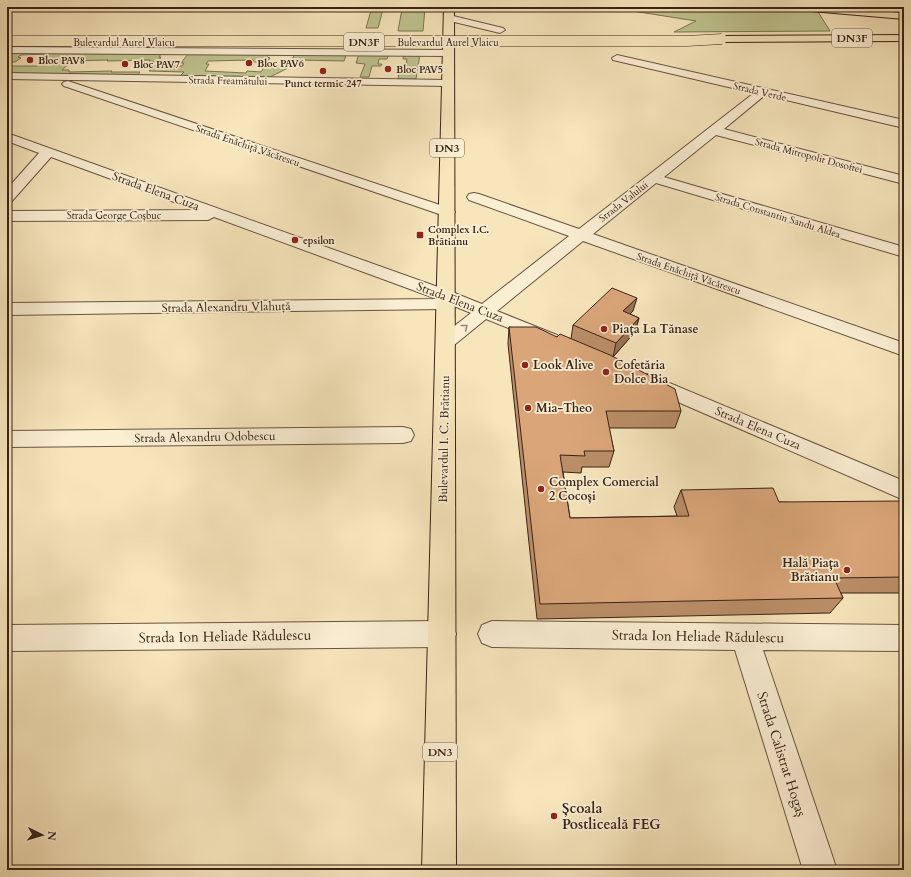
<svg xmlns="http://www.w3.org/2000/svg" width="911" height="877" viewBox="0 0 911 877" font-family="Cardo,serif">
<rect width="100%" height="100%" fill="#f7e5bc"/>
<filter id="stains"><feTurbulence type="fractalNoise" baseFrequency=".005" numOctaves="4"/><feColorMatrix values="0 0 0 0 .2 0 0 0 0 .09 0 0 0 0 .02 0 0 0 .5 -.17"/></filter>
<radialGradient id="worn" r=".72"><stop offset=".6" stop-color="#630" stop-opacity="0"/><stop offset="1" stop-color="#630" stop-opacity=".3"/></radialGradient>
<g fill="#bfc48f" stroke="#7c7453">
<path d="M 372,7 L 425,8 L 423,31 L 398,31 L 402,9 L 383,9 L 378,28 L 366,28 Z"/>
<path d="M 607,7 L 815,7 L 830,31 L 674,32 L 696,21 Z"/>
<path d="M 7,52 L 347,53 L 344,61 L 296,60 L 294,63 L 290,63 L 295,54 L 268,55 L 267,57 L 270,58 L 267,62 L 253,62 L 253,60 L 208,61 L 206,64 L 209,64 L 205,71 L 246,73 L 247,71 L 261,72 L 265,66 L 292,66 L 270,77 L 180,76 L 184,72 L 149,71 L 154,66 L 182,66 L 184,63 L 181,63 L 188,54 L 161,54 L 159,57 L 161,57 L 158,62 L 149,61 L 150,60 L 107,61 L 108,60 L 72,61 L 62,70 L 69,70 L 69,72 L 112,71 L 111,72 L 140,72 L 137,76 L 7,73 L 7,68 L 10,66 L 37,66 L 40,64 L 38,63 L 49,54 L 21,55 L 18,57 L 21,58 L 15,62 L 7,62 Z"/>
<path d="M 359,54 L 389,54 L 387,59 L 379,59 L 378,64 L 382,64 L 381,66 L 372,66 L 369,77 L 360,77 L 365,64 L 356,63 Z"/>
<path d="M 404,54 L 420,54 L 416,79 L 398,79 L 399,72 L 405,71 L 407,59 L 403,59 Z"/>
</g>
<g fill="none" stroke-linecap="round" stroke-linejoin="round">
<defs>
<g id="minor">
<path d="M 449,15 L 503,28 L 505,30 L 500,33 L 446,20 L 444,18 Z"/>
<path d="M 7,47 L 449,50 L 454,53 L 449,56 L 7,53 Z"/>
<path d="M 617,55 L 904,120 L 904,128 L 765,95 L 724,129 L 904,176 L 904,184 L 716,135 L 664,177 L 904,247 L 904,257 L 656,183 L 593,234 L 904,343 L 904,356 L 583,241 L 497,311 L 557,335 L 560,339 L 557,343 L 550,345 L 486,319 L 453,346 L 446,348 L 439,346 L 436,342 L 439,338 L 471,313 L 454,306 L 452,308 L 446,309 L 7,315 L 7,303 L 437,299 L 214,217 L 208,220 L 7,221 L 7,211 L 196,210 L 51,157 L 12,201 L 7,202 L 7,189 L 39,153 L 7,141 L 7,133 L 452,292 L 482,304 L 569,236 L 469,200 L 467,197 L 469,194 L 474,193 L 479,194 L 579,229 L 754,93 L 613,60 L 612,58 Z"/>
<path d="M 7,73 L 448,80 L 452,81 L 454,83 L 452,85 L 448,86 L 7,79 Z"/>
<path d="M 68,81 L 452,209 L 455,212 L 452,215 L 447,217 L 442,215 L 64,86 L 62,84 L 64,82 Z"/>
<path d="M 648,374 L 904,481 L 904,500 L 641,386 L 638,381 L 641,376 Z"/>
<path d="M 403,427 L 411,429 L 414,435 L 411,441 L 403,443 L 7,447 L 7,431 Z"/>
<path d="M 442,621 L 452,625 L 456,634 L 452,643 L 442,647 L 7,651 L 7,625 Z"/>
<path d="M 492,621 L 904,625 L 904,651 L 763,650 L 837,870 L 803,870 L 735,650 L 492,647 L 482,643 L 478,634 L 482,625 Z"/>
</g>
<g id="major">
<path d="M 444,7 L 454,7 L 456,870 L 422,870 Z"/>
<path d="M 794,7 L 831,7 L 904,13 L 904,19 L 799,10 Z"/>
<path d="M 904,35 L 904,41 L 722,42 L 717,39 L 722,36 Z"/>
</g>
</defs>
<use href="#minor" stroke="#685440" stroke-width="2"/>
<use href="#major" stroke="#392317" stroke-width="2"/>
<use href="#minor" fill="#faeed3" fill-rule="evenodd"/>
<use href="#major" fill="#f7e5bc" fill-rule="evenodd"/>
<defs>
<path id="major-bridge" d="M 7,41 L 687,41 L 722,39"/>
</defs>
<use href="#major-bridge" stroke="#392317" stroke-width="11" stroke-linecap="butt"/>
<use href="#major-bridge" stroke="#f7e5bc" stroke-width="10"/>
</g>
<path fill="#bb8e68" stroke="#392317" d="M 633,311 L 630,314 L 639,318 L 635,332 L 613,357 L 681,411 L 675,428 L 609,428 L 614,451 L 609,467 L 582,467 L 581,473 L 563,472 L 570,518 L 677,516 L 674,507 L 681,490 L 779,502 L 904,506 L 904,593 L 841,593 L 843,598 L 830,613 L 537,619 L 508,344 L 509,327 L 557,337 L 571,339 L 573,325 Z"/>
<g fill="#987455" stroke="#392317">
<path d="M 637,298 L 633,311 L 620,325 L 623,311 Z"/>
<path d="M 639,318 L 635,332 L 613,357 L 616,343 Z"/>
</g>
<g fill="#d9a579" stroke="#392317">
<path d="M 612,288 L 637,298 L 623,311 L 639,318 L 616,343 L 573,325 Z"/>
<path d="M 509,327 L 536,327 L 557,337 L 560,334 L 610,355 L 675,389 L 681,411 L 606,411 L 614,451 L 584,451 L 585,456 L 560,455 L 570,518 L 689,516 L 681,490 L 773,488 L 779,502 L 901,501 L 904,506 L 904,577 L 834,578 L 843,598 L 540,604 Z"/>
</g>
<defs><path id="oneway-chevron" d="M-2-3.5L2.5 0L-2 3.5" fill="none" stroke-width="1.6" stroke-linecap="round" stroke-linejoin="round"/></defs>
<use stroke="#9a8875" href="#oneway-chevron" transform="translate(465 327) rotate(-39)"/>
<g fill="#8f2418" stroke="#faeed3" stroke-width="1.5">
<circle cx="30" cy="60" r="4"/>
<circle cx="249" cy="63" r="4"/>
<circle cx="125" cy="64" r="4"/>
<circle cx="388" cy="69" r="4"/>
<circle cx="323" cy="71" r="4"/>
<rect x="416" y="231" width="8" height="8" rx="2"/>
<circle cx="295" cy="240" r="4"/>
<circle cx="604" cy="329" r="4"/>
<circle cx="525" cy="365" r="4"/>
<circle cx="606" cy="372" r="4"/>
<circle cx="528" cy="408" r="4"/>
<circle cx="541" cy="489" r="4"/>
<circle cx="847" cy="570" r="4"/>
<circle cx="554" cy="816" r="4"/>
</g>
<g text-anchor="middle" stroke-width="3.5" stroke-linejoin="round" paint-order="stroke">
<g font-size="10" fill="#392317" stroke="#faeed3">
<text x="124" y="46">Bulevardul Aurel Vlaicu</text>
<text x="448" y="46">Bulevardul Aurel Vlaicu</text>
<text transform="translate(228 80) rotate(1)" y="4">Strada Freamătului</text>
<text transform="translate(760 91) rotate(13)" y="4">Strada Verde</text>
<text transform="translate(248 145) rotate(19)" y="4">Strada Enăchiță Văcărescu</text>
<text transform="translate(809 155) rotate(15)" y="4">Strada Mitropolit Dosoftei</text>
<text transform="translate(623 201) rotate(-38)" y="4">Strada Valului</text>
<text x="114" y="219">Strada George Coșbuc</text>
<text transform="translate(778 215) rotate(17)" y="4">Strada Constantin Sandu Aldea</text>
<text transform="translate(689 273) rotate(19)" y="4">Strada Enăchiță Văcărescu</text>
</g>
<g font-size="10" font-weight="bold" fill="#392317" stroke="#faeed3" text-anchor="start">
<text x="38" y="64">Bloc PAV8</text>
<text x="257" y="67">Bloc PAV6</text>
<text x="133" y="68">Bloc PAV7</text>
<text x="396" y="73">Bloc PAV5</text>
<text x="323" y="87" text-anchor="middle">Punct termic 247</text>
<text x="428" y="233">Complex I.C.<tspan x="428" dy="12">Brătianu</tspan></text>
<text x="303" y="244">epsilon</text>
</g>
<g fill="#faeed3" stroke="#73604f" stroke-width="1">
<rect x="832" y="29" width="40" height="18" rx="3"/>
<rect x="344" y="33" width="40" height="18" rx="3"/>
<rect x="430" y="139" width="34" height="18" rx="3"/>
<rect x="423" y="743" width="34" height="18" rx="3"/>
</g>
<g font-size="11" font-weight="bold" fill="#392317">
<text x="852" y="42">DN3F</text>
<text x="364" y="46">DN3F</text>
<text x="447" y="152">DN3</text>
<text x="440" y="756">DN3</text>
</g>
<g font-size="12" fill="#392317" stroke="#faeed3">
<text transform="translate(156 191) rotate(20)" y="4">Strada Elena Cuza</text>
<text transform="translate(460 302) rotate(21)" y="4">Strada Elena Cuza</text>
<text transform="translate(226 307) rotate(-1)" y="4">Strada Alexandru Vlahuță</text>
<text transform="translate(758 428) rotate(23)" y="4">Strada Elena Cuza</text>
<text transform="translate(205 437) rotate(-1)" y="4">Strada Alexandru Odobescu</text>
<text transform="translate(444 439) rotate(-89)" y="4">Bulevardul I. C. Brătianu</text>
</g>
<g font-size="12" font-weight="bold" fill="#392317" stroke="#faeed3" text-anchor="start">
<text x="612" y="333">Piața La Tănase</text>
<text x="533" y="369">Look Alive</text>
<text x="614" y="369">Cofetăria<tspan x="614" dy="14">Dolce Bia</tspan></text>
<text x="536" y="412">Mia-Theo</text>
<text x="549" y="486">Complex Comercial<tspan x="549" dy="14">2 Cocoși</tspan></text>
<text x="839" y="567" text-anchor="end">Hală Piața<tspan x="839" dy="14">Brătianu</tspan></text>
</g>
<g font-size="14" fill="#392317" stroke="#faeed3">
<text transform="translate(225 636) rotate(-1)" y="5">Strada Ion Heliade Rădulescu</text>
<text transform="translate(698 636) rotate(1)" y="5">Strada Ion Heliade Rădulescu</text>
<text transform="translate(782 754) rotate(72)" y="5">Strada Calistrat Hogaș</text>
</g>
<g font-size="14" font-weight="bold" fill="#392317" stroke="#faeed3" text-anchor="start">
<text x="562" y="813">Școala<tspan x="562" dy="16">Postliceală FEG</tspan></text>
</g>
</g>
<rect width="911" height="877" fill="none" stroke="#f7e5bc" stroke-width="24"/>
<rect x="8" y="8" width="895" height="861" fill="none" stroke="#392317" stroke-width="2"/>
<rect x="12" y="12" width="887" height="853" fill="none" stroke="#392317"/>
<g transform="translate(42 835) rotate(95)" stroke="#faeed3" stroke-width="3" paint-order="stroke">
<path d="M0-3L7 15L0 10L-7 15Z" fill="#392317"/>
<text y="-6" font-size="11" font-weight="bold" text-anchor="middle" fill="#392317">N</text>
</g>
<rect width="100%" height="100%" filter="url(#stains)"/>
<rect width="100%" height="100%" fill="url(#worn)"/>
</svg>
